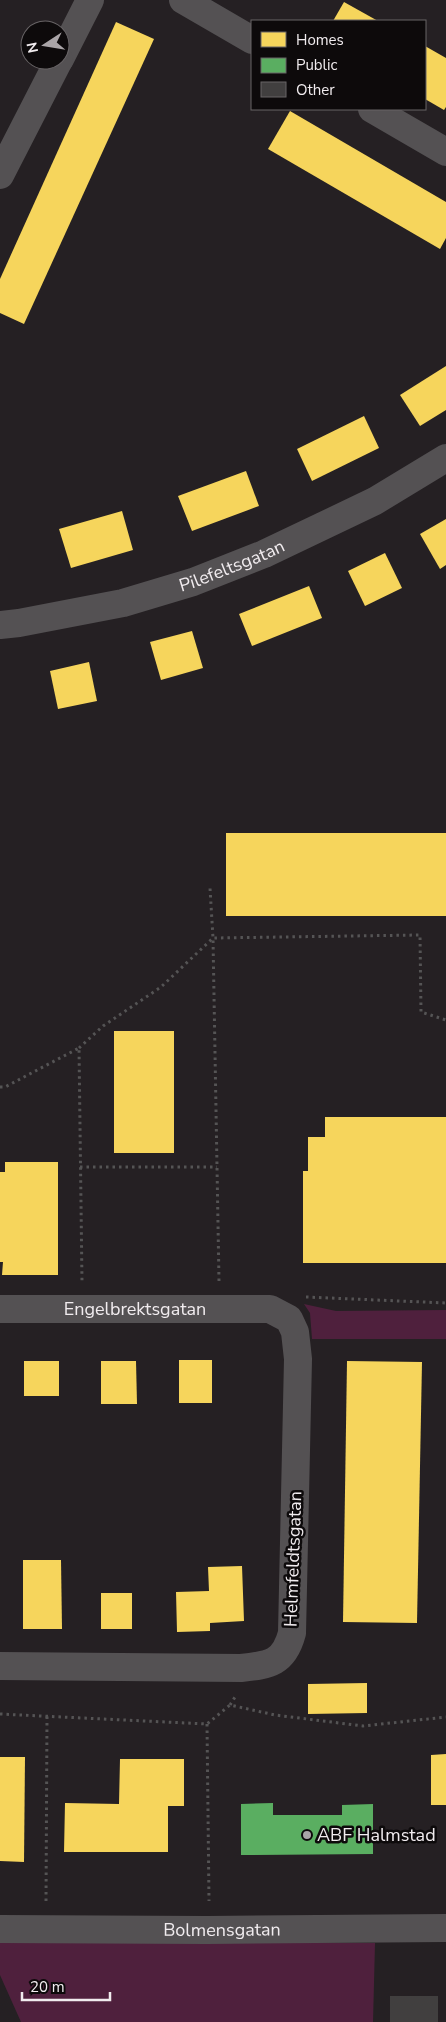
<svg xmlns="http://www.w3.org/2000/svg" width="446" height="2022" viewBox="0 0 446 2022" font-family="'Nunito Sans',sans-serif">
<rect width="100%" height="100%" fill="#252023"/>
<g fill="#4f203d">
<path d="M 304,1304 L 336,1311 L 446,1310 L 446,1339 L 312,1339 L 310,1313 Z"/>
<path d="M 0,1942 L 375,1943 L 373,2022 L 21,2022 L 0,1975 Z"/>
</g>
<g fill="#f6d55c">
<path d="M 344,2 L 378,21 L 333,21 Z"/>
<path d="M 116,22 L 154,39 L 24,324 L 0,313 L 0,279 Z"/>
<path d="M 425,46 L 446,58 L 446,107 L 444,110 L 425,99 Z"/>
<path d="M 290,111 L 446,202 L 446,238 L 440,249 L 268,149 Z"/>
<path d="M 446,366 L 446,410 L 420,426 L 400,395 Z"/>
<path d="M 364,416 L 379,448 L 312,481 L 297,449 Z"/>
<path d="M 246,471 L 259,506 L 192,531 L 178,496 Z"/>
<path d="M 122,511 L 133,550 L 71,568 L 59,529 Z"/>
<path d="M 446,519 L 446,565 L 440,569 L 420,534 Z"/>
<path d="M 385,553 L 402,588 L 365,606 L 348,571 Z"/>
<path d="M 309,586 L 322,618 L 252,646 L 239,614 Z"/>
<path d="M 192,631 L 203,668 L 161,680 L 150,642 Z"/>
<path d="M 89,662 L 97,701 L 58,709 L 50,671 Z"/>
<rect x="226" y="833" width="220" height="83"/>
<rect x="114" y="1031" width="60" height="122"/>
<path d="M 325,1117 L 446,1117 L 446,1263 L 303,1263 L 303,1171 L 308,1171 L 308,1137 L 325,1137 Z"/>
<path d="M 5,1162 L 58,1162 L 58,1275 L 2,1275 L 3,1262 L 0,1262 L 0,1172 L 5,1172 Z"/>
<rect x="179" y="1360" width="33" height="43"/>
<rect x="24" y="1361" width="35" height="35"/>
<path d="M 101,1361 L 136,1361 L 137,1404 L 101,1404 Z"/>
<path d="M 347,1361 L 422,1362 L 417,1623 L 343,1622 Z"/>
<path d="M 23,1560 L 61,1560 L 62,1629 L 23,1629 Z"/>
<path d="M 242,1566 L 244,1621 L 210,1623 L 210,1631 L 177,1632 L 176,1592 L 209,1591 L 208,1567 Z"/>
<rect x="101" y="1593" width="31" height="36"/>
<path d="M 367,1683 L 367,1713 L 308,1714 L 308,1684 Z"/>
<path d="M 446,1754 L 446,1805 L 431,1805 L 431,1755 Z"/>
<path d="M 0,1757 L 25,1757 L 24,1862 L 0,1861 Z"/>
<path d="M 120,1759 L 184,1759 L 184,1806 L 168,1806 L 168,1852 L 64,1852 L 65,1803 L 119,1804 Z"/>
</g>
<path fill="#5aae61" d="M 273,1803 L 273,1815 L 342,1815 L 342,1805 L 373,1804 L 373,1854 L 241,1855 L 241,1804 Z"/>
<rect fill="#413f3f" x="390" y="1996" width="48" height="26"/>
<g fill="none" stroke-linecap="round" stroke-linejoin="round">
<g stroke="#555455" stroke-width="3" stroke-dasharray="2.5 4" stroke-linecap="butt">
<path d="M 79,1048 L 103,1026 L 161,987 L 213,938 L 210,888"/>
<path d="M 0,1087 L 5,1087 L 79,1048 L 82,1282"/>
<path d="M 80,1167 L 217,1167"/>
<path d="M 219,1281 L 213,938 L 420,935 L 421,1012 L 446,1020"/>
<path d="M 306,1297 L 446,1303"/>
<path d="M 230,1705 L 235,1697"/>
<path d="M 0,1714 L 207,1724 L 230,1705 L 275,1715 L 363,1726 L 446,1717"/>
<path d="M 207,1724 L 209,1901"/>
<path d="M 46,1901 L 47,1716"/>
</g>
<g stroke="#545153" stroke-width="28">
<path d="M 183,0 L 252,40"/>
<path d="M 60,59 L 90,0"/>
<path d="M 372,109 L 446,152"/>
<path d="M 0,175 L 59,60"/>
<path id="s1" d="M 0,625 L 19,623 L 123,603 L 193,582 L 264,554 L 375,501 L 446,458"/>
<path id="s2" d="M 0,1309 L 270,1309 L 289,1319 L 295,1332 L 298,1359 L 292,1633 C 284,1663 270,1665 241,1668 L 0,1666"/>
<path id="s3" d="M 0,1929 L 207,1930 L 446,1928"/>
</g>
</g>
<circle fill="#aaa5a8" stroke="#0d0a0b" stroke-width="2" cx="307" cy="1835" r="5"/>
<g text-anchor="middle" stroke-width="5" stroke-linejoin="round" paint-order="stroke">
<g font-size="18" fill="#f1ecef" stroke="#0d0a0b">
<text dy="6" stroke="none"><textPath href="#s1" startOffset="240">Pilefeltsgatan</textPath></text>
<text dy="6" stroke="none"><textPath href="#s2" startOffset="135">Engelbrektsgatan</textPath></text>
<text transform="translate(293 1559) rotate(-88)" y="6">Helmfeldtsgatan</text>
<text dy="6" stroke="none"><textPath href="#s3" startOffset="222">Bolmensgatan</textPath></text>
</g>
<g font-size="18" fill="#f1ecef" stroke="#0d0a0b" text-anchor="start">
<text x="317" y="1841">ABF Halmstad</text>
</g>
</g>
<rect x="251" y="20" width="175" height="90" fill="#0d0a0b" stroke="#686466"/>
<rect x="261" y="32" width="25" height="15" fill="#f6d55c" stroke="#686466"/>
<text x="296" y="45" font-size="15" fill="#f1ecef">Homes</text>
<rect x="261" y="58" width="25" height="15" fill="#5aae61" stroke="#686466"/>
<text x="296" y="70" font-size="15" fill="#f1ecef">Public</text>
<rect x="261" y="82" width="25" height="15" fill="#413f3f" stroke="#686466"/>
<text x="296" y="95" font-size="15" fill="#f1ecef">Other</text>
<g transform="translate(45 45) rotate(258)"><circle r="24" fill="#0d0a0b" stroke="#686466"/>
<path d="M0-4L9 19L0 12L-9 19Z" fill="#aaa5a8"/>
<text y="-8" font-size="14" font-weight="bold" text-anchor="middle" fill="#f1ecef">N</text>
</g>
<path d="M22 1992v8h88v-8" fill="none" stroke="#f1ecef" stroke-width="2.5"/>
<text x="30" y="1992" font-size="15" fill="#f1ecef" stroke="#0d0a0b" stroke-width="4" paint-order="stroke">20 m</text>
</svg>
